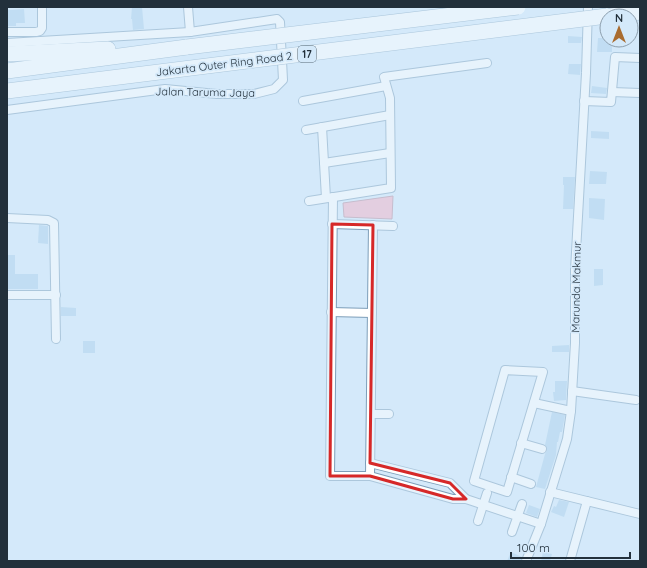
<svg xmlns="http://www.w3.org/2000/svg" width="647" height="568" viewBox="0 0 647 568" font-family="Quicksand,sans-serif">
<rect width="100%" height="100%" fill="#d4e9fa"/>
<path fill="#f7aec1" stroke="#b78899" d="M 393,196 L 392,219 L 344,217 L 343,203 Z"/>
<g fill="#accfea">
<path d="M 132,7 L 142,7 L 144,29 L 133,30 L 132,19 L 131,19 Z"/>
<path d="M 24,9 L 25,23 L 16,23 L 16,26 L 8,26 L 8,10 Z"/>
<path d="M 568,36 L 582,37 L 581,43 L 568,43 Z"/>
<path d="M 598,38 L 607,38 L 607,40 L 612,40 L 612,52 L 597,52 Z"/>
<path d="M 569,64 L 581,64 L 580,75 L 568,74 Z"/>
<path d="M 592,86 L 607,88 L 606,94 L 591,93 Z"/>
<path d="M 591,131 L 609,132 L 609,139 L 591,138 Z"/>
<path d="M 590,171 L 607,172 L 606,184 L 589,184 Z"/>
<path d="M 563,177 L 575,177 L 573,209 L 563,209 L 564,185 L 563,185 Z"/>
<path d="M 589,198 L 605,199 L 604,220 L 589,218 Z"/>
<path d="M 39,225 L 48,226 L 48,244 L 38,243 Z"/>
<path d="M 7,255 L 15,255 L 15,274 L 38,274 L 38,289 L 8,289 Z"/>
<path d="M 594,269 L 603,269 L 603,285 L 594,286 Z"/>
<path d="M 61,307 L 76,308 L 76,316 L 61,316 Z"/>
<rect x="83" y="341" width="12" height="12"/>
<path d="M 569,345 L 569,352 L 552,352 L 552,346 Z"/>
<path d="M 555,381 L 567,381 L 566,400 L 554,401 L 553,392 L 555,392 Z"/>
<path d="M 552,412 L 565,415 L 562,432 L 560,432 L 558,442 L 557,442 L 556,455 L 545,489 L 536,487 L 545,454 L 547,450 L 545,445 Z"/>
<path d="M 559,500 L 569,502 L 564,517 L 551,512 L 554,506 L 556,507 Z"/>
<path d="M 529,505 L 540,509 L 537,517 L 526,513 Z"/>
<path d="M 511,552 L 522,557 L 521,561 L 507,561 Z"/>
<path d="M 543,552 L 552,554 L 550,561 L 541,561 Z"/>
</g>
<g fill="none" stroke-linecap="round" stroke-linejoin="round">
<defs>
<g id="minor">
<path d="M 188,7 L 190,32"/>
<path d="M 7,32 L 36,32 L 40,31 L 42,28 L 42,7"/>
<path d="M 7,43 L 190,32 L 277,19 L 280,22 L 283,80 L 274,89 L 254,94 L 217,94 L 165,89 L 7,110"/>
<path d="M 612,92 L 640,93"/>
<path d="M 303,101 L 386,86"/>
<path d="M 584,101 L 611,102 L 615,57 L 640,58"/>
<path d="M 322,127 L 326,198"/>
<path d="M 306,130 L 390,115"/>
<path d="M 324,163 L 390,153"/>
<path d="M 333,197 L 330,476 L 370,476 L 453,499 L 466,499 L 541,524"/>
<path d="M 309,201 L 391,188 L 390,98 L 384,77 L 487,63"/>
<path d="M 7,218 L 48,220 L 54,223 L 56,339"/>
<path d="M 332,224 L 393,226"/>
<path d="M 7,295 L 56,295"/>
<path d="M 331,312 L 372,313"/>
<path d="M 505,370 L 543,372 L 507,492 L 474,481 Z"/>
<path d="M 572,391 L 636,400"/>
<path d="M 534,403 L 571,411"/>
<path d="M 371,414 L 389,414"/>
<path d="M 521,443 L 542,449"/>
<path d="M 370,463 L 450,483 L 466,499"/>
<path d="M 370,476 L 373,225"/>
<path d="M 511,477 L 531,484"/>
<path d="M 550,492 L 640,514"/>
<path d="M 478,521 L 487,493"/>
<path d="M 512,532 L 522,504"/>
<path d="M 526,561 L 541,524 L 567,439 L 571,411 L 575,343 L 575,270 L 586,73 L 588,7"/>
<path d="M 570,561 L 587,501"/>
</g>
<g id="motorway">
<path d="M 611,16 L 640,12"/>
<path d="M 7,54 L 108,49"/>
<path d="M 7,71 L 187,47"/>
</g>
</defs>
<use href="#minor" stroke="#7d9eb9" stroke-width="10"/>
<use href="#motorway" stroke="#7d9eb9" stroke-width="16"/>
<use href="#minor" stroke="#fff" stroke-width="8"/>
<use href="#motorway" stroke="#fff" stroke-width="15"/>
<defs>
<g id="motorway-bridge">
<path d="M 187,47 L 518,7"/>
<path d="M 7,91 L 607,16"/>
</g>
</defs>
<use href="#motorway-bridge" stroke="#7d9eb9" stroke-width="16" stroke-linecap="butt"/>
<use href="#motorway-bridge" stroke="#fff" stroke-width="15"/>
</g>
<path d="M0 0H647V568H0ZM 332,224 L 373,225 L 370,463 L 450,483 L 466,499 L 453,499 L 370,476 L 330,476 Z" fill="#d4e9fa" fill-opacity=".55" fill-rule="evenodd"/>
<path fill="none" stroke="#d62828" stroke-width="3" stroke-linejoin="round" d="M 332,224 L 373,225 L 370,463 L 450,483 L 466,499 L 453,499 L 370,476 L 330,476 Z"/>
<g text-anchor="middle" stroke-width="3.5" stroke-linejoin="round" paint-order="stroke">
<rect fill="#d4e9fa" stroke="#576874" stroke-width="1" x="298" y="46" width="18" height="16" rx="3"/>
<g font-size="10" font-weight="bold" fill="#22303b">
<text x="307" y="58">17</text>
</g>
<g font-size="11" fill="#22303b" stroke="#d4e9fa">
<text transform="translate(224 64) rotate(-7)" y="4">Jakarta Outer Ring Road 2</text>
<text transform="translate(205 92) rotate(1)" y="4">Jalan Taruma Jaya</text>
<text transform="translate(576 287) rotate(-89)" y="4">Marunda Makmur</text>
</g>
</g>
<rect width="647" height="568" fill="none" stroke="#22303b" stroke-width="16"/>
<g transform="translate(619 28)"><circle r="19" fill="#d4e9fa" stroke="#8d9fae"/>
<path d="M0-3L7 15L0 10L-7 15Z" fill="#a96c30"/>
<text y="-6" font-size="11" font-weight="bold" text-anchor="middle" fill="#22303b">N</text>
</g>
<path d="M511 552v6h119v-6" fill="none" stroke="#22303b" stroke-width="2"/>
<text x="517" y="552" font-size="12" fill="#22303b" stroke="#d4e9fa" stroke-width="3" paint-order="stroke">100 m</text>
</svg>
